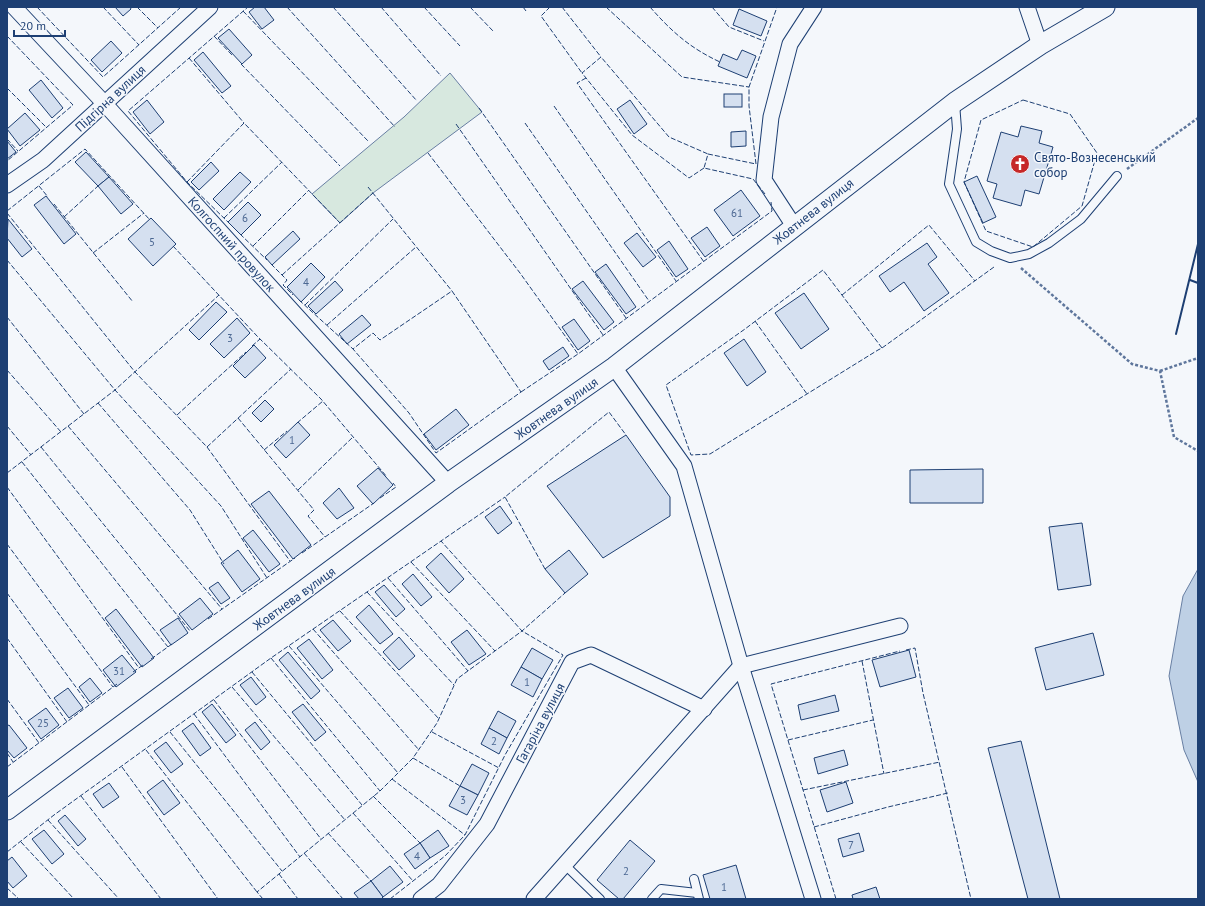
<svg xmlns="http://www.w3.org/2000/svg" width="1205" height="906" viewBox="0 0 1205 906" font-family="'PT Sans',sans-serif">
<rect width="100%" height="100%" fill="#f4f7fb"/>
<path fill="#d7e8df" stroke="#687fa3" d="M 450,73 L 482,112 L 373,193 L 340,223 L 312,194 L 404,117 Z"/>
<path fill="#bed0e5" stroke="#687fa3" d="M 1198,569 L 1198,782 L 1184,750 L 1169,676 L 1183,596 Z"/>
<g fill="#d5e0f0" stroke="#1d3f73">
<path d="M 115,7 L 130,7 L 131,9 L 123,16 Z"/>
<path d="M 255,7 L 264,7 L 274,20 L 262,29 L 249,12 Z"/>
<path d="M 739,9 L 767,21 L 761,36 L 733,25 Z"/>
<path d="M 229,29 L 252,55 L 242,64 L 218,38 Z"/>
<path d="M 111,41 L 122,53 L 102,72 L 91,60 Z"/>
<path d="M 742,50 L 756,56 L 747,78 L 718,66 L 723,54 L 737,60 Z"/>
<path d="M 203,52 L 231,86 L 222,93 L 194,60 Z"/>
<path d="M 41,80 L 63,108 L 52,118 L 29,90 Z"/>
<rect x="724" y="94" width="18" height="13"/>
<path d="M 147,100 L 164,122 L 150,134 L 133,112 Z"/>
<path d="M 630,100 L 647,124 L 634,134 L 617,109 Z"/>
<path d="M 25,113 L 40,130 L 20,146 L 7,129 Z"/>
<path d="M 1021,126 L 1042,131 L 1039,143 L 1053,147 L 1039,194 L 1025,190 L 1021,206 L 993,198 L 997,184 L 987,181 L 1001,132 L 1018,137 Z"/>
<path d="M 746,131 L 746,146 L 731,147 L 731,132 Z"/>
<path d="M 7,141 L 16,152 L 7,159 Z"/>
<path d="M 86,152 L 109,177 L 98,186 L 75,162 Z"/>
<path d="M 211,162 L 219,171 L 199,190 L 191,182 Z"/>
<path d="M 240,172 L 251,182 L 224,210 L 213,199 Z"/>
<path d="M 977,176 L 996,217 L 983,223 L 964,182 Z"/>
<path d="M 109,177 L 133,204 L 121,214 L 98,186 Z"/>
<path d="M 741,190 L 760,216 L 733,236 L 714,210 Z"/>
<path d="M 46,196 L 76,234 L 64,244 L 34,205 Z"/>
<path d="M 248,202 L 261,215 L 241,235 L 228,222 Z"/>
<path d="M 151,218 L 176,244 L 153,266 L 128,239 Z"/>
<path d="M 8,219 L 32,249 L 22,257 L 7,238 Z"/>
<path d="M 707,227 L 720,246 L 705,257 L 691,238 Z"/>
<path d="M 293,231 L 300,239 L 272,265 L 265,257 Z"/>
<path d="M 637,233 L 656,257 L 643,267 L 624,243 Z"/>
<path d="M 669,241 L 688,269 L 676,277 L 657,250 Z"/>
<path d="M 927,243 L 937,257 L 928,264 L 949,293 L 924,311 L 904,282 L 890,292 L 879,276 Z"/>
<path d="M 311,263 L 325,277 L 301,302 L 287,287 Z"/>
<path d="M 606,264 L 636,307 L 626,314 L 595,272 Z"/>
<path d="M 335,281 L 343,290 L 316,314 L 308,306 Z"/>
<path d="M 583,281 L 614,322 L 604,330 L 572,289 Z"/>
<path d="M 804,293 L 829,329 L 801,349 L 775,313 Z"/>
<path d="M 216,302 L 227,312 L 199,340 L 189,330 Z"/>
<path d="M 362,315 L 371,325 L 347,344 L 339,334 Z"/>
<path d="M 237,318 L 250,333 L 224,358 L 210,344 Z"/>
<path d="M 574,319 L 590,341 L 578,350 L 562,327 Z"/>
<path d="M 744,339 L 766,372 L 747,386 L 724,353 Z"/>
<path d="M 254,345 L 266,358 L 245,378 L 233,366 Z"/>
<path d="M 563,347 L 569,356 L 549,370 L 543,361 Z"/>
<path d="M 265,400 L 274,409 L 261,422 L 252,413 Z"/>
<path d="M 456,409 L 469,425 L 436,450 L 424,434 Z"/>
<path d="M 298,422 L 310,435 L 286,458 L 274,445 Z"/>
<path d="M 626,435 L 670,497 L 670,516 L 603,558 L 547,486 Z"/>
<path d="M 378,468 L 393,485 L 373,504 L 357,486 Z"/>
<path d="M 983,469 L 983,503 L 910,503 L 910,470 Z"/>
<path d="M 339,488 L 354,508 L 337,519 L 323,503 Z"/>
<path d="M 269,491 L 311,545 L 293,559 L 251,504 Z"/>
<path d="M 500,506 L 512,523 L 498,534 L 485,517 Z"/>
<path d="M 1082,523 L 1091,585 L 1058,590 L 1049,527 Z"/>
<path d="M 253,530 L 280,564 L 269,572 L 243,538 Z"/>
<path d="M 238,550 L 260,579 L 242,592 L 221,563 Z"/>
<path d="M 569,550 L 588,574 L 565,593 L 545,569 Z"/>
<path d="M 441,553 L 464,579 L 449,593 L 426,567 Z"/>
<path d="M 413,574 L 432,597 L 421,606 L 402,584 Z"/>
<path d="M 218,582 L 230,598 L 221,604 L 209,588 Z"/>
<path d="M 384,585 L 405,609 L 396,617 L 375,592 Z"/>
<path d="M 200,598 L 213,614 L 192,630 L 179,614 Z"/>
<path d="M 369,605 L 393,634 L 380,644 L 356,617 Z"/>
<path d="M 116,609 L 154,658 L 142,667 L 105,618 Z"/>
<path d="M 178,618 L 188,633 L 171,645 L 160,630 Z"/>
<path d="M 333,620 L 351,641 L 338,651 L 320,630 Z"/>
<path d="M 467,630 L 486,654 L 469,665 L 451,642 Z"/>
<path d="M 1093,633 L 1104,675 L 1046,690 L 1035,648 Z"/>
<path d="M 399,637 L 415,656 L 399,670 L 383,652 Z"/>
<path d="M 309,639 L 333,670 L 322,679 L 297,648 Z"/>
<path d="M 532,648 L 553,660 L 542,679 L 521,667 Z"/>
<path d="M 909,650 L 916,677 L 880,687 L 872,660 Z"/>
<path d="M 288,652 L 320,691 L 311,699 L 279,660 Z"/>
<path d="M 122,655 L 136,672 L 116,687 L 103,670 Z"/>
<path d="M 521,667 L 542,679 L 533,697 L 511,685 Z"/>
<path d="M 251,677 L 266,697 L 256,705 L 240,685 Z"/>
<path d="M 90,678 L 102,693 L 90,702 L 79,687 Z"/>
<path d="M 68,688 L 83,708 L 69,718 L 54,698 Z"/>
<path d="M 835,695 L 839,711 L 801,720 L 798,705 Z"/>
<path d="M 212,704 L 236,735 L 226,743 L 202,712 Z"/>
<path d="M 303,704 L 326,732 L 315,741 L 292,712 Z"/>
<path d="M 46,708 L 59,725 L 41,739 L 28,721 Z"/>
<path d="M 498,711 L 516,721 L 507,738 L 489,728 Z"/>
<path d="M 255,722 L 270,742 L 261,750 L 245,730 Z"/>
<path d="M 193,723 L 211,748 L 200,756 L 182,731 Z"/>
<path d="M 9,725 L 27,748 L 14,758 L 7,750 L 7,726 Z"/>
<path d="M 489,728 L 507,738 L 499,754 L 481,744 Z"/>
<path d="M 1021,741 L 1060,899 L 1028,899 L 988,748 Z"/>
<path d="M 166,742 L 183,764 L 171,773 L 154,751 Z"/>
<path d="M 844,750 L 848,765 L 818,774 L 814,758 Z"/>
<path d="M 472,764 L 489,773 L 478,795 L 460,786 Z"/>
<path d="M 163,780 L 180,803 L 164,815 L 147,792 Z"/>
<path d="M 846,782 L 853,803 L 827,812 L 820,790 Z"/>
<path d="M 109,783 L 119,797 L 103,808 L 93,794 Z"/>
<path d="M 460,786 L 478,795 L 467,815 L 449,806 Z"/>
<path d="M 65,815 L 86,839 L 78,846 L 58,821 Z"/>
<path d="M 44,830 L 64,854 L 52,864 L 32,839 Z"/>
<path d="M 438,830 L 449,846 L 430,858 L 420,843 Z"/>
<path d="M 859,833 L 864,851 L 843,857 L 838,839 Z"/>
<path d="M 630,840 L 655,861 L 623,899 L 619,899 L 597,880 Z"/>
<path d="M 420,843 L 430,858 L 415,869 L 404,854 Z"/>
<path d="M 12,857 L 27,876 L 13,888 L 7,881 L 7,861 Z"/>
<path d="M 736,865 L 746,899 L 710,899 L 703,875 Z"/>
<path d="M 390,866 L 403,882 L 383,897 L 371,881 Z"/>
<path d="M 371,881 L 383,897 L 381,899 L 359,899 L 354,893 Z"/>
<path d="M 876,887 L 880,899 L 853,899 L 852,895 Z"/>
</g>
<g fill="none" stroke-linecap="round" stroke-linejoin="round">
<defs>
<g id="service">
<path d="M 955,103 L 957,129 L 949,184 L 976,242 L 991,251 L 1010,258 L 1029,254 L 1049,243 L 1081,219 L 1117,176"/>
<path d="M 565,865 L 600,899"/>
<path d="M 694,879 L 699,899"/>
<path d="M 652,899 L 661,889 L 697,893"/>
</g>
<g id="minor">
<path d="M 14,7 L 104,103 L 448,483"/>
<path d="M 1027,7 L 1040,45"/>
<path d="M 7,185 L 43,160 L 210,7"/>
<path d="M 794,226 L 764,180 L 771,117 L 790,44 L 814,7"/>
<path d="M 614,367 L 684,466 L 741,666 L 813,899"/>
<path d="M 421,899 L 439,885 L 487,824 L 572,662 L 591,655 L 704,709"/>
<path d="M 534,899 L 741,666 L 900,626"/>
</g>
<path id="tertiary" d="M 7,810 L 448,483 L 614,367 L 955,102 L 1040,45 L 1105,7"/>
</defs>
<use href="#service" stroke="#1d3f73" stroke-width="10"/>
<use href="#minor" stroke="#1d3f73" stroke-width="17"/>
<use href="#tertiary" stroke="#1d3f73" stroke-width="21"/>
<g stroke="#5e769c" stroke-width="2.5" stroke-dasharray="3 2" stroke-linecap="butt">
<path d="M 1127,169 L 1198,118"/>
<path d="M 1021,268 L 1132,364 L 1160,371 L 1174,437 L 1198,451"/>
<path d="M 1160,371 L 1198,358"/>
</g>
<use href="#service" stroke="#f4f7fb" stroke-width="8"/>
<use href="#minor" stroke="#f4f7fb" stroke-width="15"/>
<use href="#tertiary" stroke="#f4f7fb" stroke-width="19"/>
<g stroke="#1d3f73" stroke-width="1" stroke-dasharray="5 2" stroke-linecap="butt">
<path d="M 37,7 L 103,77 L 181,7"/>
<path d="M 103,7 L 139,45"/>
<path d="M 137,7 L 158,28"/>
<path d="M 287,7 L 395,127"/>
<path d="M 333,7 L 417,101"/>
<path d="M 381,7 L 441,76"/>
<path d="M 424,7 L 460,46"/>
<path d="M 470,7 L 493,31"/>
<path d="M 523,7 L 526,11"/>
<path d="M 550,7 L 541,16 L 582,73"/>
<path d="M 562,7 L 601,57"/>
<path d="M 606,7 L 682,77 L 749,87"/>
<path d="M 650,7 C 672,32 690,48 720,62"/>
<path d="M 712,7 L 729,27 L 764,41"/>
<path d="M 243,11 L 368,141"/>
<path d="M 7,36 L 73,105 L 7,161"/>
<path d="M 214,36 L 232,55"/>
<path d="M 189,58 L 244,123"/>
<path d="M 241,64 L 340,166"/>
<path d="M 586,78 L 577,83 L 704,262"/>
<path d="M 7,88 L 46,127"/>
<path d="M 1023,100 L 1070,114 L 1097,153 L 1082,206 L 1033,247 L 986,231 L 964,182 L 981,120 Z"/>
<path d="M 554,106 L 676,281"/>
<path d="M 479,108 L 626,318"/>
<path d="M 525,123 L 649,301"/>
<path d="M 456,124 L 603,335"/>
<path d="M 7,139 L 18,151"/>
<path d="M 428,153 L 520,273 L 578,354"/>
<path d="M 704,168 L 689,178 L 632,135 L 582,73 L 601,57 L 669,137 L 708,154"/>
<path d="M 187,182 L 244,123 L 340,223"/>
<path d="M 39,186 L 48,197"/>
<path d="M 368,187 L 452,291"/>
<path d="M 765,194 L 753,179 L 704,168 L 708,154 L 756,164 L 749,106 L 749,87 L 777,7"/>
<path d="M 54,204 L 133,302"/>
<path d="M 7,211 L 85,149 L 150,220"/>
<path d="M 7,213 L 135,372 L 207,447 L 290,561"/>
<path d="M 64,217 L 98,186"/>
<path d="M 224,218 L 282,162"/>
<path d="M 230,224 L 187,182 L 128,111 L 248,7"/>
<path d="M 240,234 L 267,260"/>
<path d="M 173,246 L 257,336 L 321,399 L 387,477"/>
<path d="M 253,246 L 309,190"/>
<path d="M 93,253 L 144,213"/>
<path d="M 7,260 L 115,390 L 221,506 L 267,578"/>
<path d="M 271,264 L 287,280 L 283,285 L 293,295"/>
<path d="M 282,275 L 373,193"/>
<path d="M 452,291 L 521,392 L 436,453 L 409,413 L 353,349 L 373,333 L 380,340 Z"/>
<path d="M 842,295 L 929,225 L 975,281"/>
<path d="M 299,300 L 353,349"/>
<path d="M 305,305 L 393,219"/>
<path d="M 7,317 L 84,414"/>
<path d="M 755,321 L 807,394"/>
<path d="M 327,325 L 416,247"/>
<path d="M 252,346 L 260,339"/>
<path d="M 882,348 L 823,270 L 745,329 L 666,385 L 691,455 L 710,454 L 878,350 L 882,348 L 994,267"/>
<path d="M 7,370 L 61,432"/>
<path d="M 521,392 L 578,354 L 772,211 L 771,202"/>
<path d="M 98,403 L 190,510 L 224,564"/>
<path d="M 177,415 L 246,352"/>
<path d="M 238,418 L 314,510 L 308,516 L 325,537"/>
<path d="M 297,423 L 323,401"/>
<path d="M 7,426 L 31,455"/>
<path d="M 68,426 L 222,609"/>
<path d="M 41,447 L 190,631"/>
<path d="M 207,447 L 291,369"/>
<path d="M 264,450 L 287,431"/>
<path d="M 22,462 L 168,647"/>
<path d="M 7,473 L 115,390 L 219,295"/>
<path d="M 7,487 L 139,668"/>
<path d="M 298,490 L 353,437"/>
<path d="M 380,498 L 396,487 L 393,483"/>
<path d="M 7,544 L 113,687"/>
<path d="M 302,553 L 374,503"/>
<path d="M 411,562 L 495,651"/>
<path d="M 545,569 L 505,497 L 609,412 L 626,435"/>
<path d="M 388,578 L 468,671"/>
<path d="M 367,592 L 454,685"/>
<path d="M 7,593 L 89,705"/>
<path d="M 340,611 L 439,719"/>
<path d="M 208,619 L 295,558"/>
<path d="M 313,629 L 419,750"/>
<path d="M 7,638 L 67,722"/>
<path d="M 289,646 L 398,773"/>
<path d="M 906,650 L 915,648 L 923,693 L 971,899"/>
<path d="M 271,658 L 380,791"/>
<path d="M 151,659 L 172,644"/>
<path d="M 862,661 L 884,774"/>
<path d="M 133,672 L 143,665"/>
<path d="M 252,672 L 362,805"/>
<path d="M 232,687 L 345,820"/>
<path d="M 7,699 L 39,743"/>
<path d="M 214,700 L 321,839"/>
<path d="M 194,714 L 300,857"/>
<path d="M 170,732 L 282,871"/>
<path d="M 432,732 L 499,768"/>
<path d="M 788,740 L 873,720"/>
<path d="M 146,750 L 257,892"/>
<path d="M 7,753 L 13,762"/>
<path d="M 413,758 L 460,786"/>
<path d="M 7,767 L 117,684"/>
<path d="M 122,767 L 218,899"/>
<path d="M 392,779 L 465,835"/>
<path d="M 803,790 L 940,762"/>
<path d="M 81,796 L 161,899"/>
<path d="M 373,796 L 420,843"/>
<path d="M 353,813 L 413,881"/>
<path d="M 48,820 L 119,899"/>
<path d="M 814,827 L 888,807 L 948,793"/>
<path d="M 328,833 L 371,881"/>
<path d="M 21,842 L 74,899"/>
<path d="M 7,852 L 54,815 L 271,658 L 505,497"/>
<path d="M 304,853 L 343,899"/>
<path d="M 279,874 L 298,899"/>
<path d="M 7,888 L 19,899"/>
<path d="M 263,899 L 257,892 L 380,791 L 413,758 L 437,723 L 457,679 L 522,631 L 565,593"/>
<path d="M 390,899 L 445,856 L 465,835 L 505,755 L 563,655 L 522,631 L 441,541"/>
<path d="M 836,899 L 771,684 L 900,651"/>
</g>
<g stroke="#1d3f73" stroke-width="2">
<path d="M 1190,280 L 1198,283"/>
<path d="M 1176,334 L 1198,244"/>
</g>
</g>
<defs>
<symbol id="church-disc" viewBox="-11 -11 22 22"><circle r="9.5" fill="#c62828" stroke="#f4f7fb"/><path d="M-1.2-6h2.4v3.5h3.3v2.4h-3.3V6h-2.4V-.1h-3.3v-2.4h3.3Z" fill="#fff"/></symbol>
</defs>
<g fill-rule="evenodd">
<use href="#church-disc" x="1009" y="153" width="22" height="22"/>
</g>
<g text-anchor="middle" stroke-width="3" stroke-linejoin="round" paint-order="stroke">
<g font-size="11" fill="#4b6792">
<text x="737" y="217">61</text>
<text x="245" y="222">6</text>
<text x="152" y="246">5</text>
<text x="306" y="286">4</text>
<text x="230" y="342">3</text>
<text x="292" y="444">1</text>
<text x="119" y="675">31</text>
<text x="527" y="686">1</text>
<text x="43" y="727">25</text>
<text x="494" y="745">2</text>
<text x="463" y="804">3</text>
<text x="851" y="849">7</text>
<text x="417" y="860">4</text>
<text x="626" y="875">2</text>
<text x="724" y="891">1</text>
</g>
<g font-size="13" fill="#1d3f73" stroke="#f4f7fb">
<text transform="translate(110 98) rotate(-43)" y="5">Підгірна вулиця</text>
<text transform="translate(813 211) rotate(-38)" y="5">Жовтнева вулиця</text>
<text transform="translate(232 244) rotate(48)" y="5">Колгоспний провулок</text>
<text transform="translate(556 408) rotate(-35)" y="5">Жовтнева вулиця</text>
<text transform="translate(294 598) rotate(-36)" y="5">Жовтнева вулиця</text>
<text transform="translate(540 723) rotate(-62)" y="5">Гагаріна вулиця</text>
</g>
<g font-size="13" fill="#1d3f73" stroke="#f4f7fb" text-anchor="start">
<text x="1034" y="162">Свято-Вознесенський<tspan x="1034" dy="15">собор</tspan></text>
</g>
</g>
<rect width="1205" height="906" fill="none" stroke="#1d3f73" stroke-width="16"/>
<path d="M14 30v6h51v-6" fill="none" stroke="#1d3f73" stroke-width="2"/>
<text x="20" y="30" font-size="12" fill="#1d3f73" stroke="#f4f7fb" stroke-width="3" paint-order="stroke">20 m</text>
</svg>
